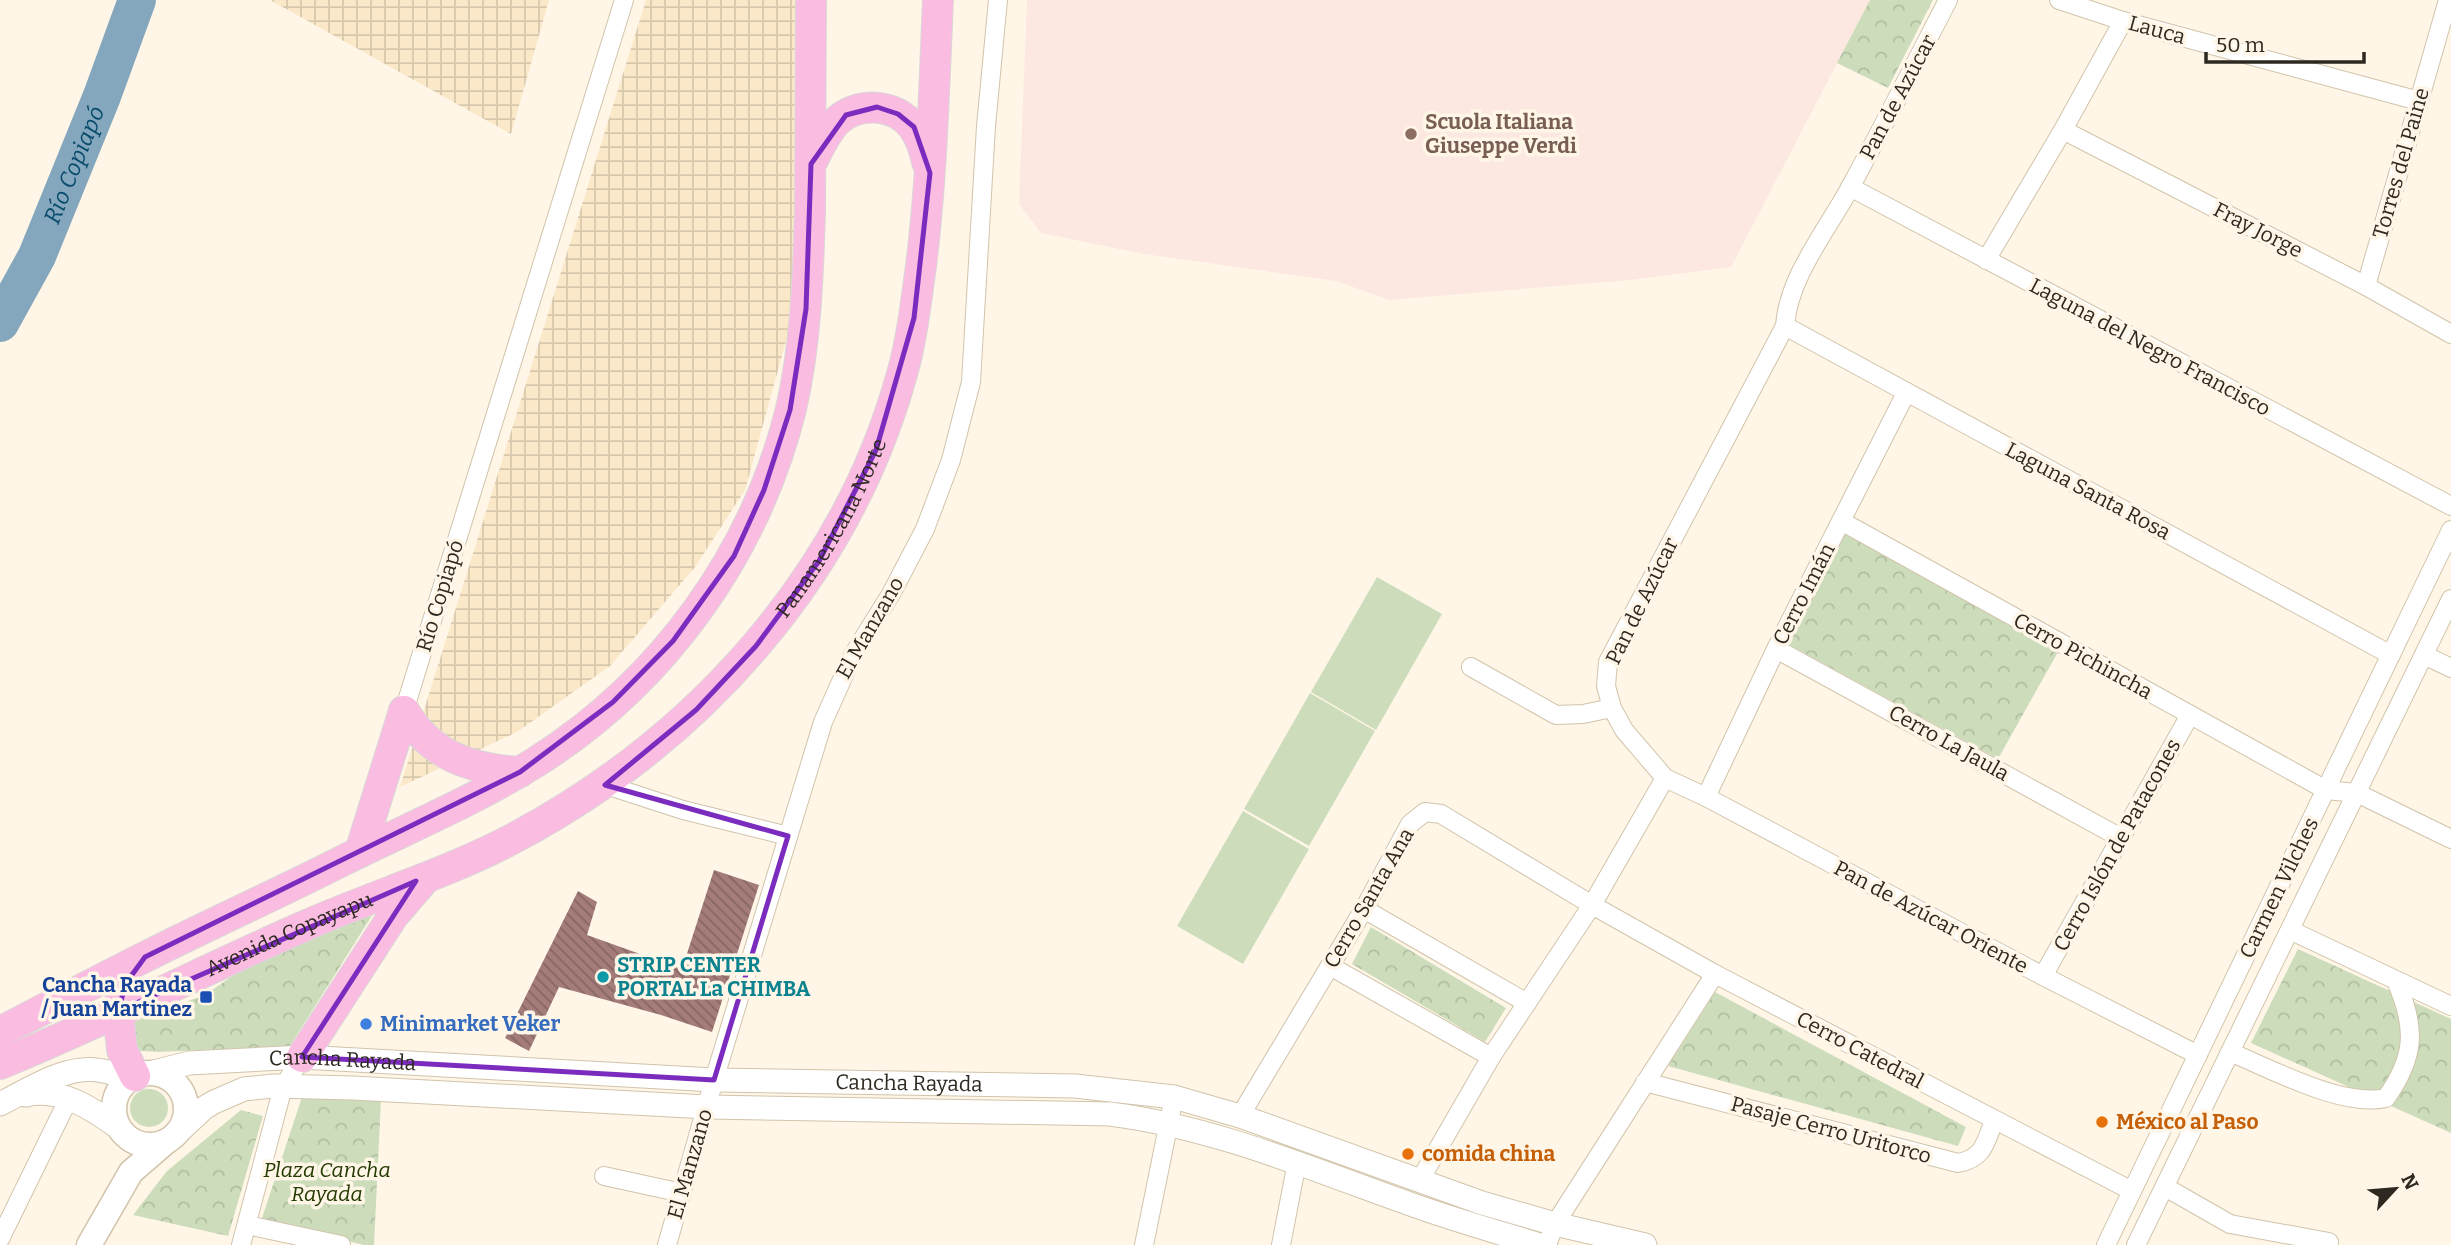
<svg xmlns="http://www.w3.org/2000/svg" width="2451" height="1245" viewBox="0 0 2451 1245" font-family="Bitter,serif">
<defs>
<pattern id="industrial-grid" width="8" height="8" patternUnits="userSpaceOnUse" patternTransform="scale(1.75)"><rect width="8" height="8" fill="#fae8c8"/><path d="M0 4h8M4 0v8" fill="none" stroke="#d7c7ac"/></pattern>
<pattern id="park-crowns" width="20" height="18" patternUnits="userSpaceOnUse" patternTransform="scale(1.75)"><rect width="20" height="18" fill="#cdddbc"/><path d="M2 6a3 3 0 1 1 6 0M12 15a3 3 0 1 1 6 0" fill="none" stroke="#b0bea1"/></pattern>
<pattern id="building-back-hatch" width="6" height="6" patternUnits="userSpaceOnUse" patternTransform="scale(1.75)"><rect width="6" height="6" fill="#a47c79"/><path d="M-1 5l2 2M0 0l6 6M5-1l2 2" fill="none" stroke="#866663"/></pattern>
</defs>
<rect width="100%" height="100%" fill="#fff6e7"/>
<g fill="url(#industrial-grid)">
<path d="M 270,0 L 549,0 L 511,134 Z"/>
<path d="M 646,0 L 795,0 L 794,312 L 745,490 L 695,567 L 610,666 L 517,732 L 400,787 Z"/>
</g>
<path fill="#fce8e1" d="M 1027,0 L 1870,0 L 1731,267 L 1631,280 L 1389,300 L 1336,281 L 1144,254 L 1041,233 L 1019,204 Z"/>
<g fill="#cdddbc">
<path d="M 1377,577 L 1442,614 L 1376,730 L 1311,692 Z"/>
<path d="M 1310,693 L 1375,731 L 1309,846 L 1244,809 Z"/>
<path d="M 1243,811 L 1309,849 L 1243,964 L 1177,926 Z"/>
<circle cx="149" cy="1108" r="19"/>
</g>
<g fill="url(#park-crowns)">
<path d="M 1870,0 L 1933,0 L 1888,88 L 1837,63 Z"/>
<path d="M 1845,534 L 2058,652 L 1998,759 L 1789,645 Z"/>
<path d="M 378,906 L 290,1046 L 159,1052 L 141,1051 L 128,1042 L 132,1018 L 163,1005 L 185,1002 L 205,995 L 264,954 Z"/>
<path d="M 1371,927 L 1506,1008 L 1485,1042 L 1352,964 Z"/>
<path d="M 2298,949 L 2451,1019 L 2451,1133 L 2251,1043 Z"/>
<path d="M 1715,992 L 1966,1127 L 1958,1146 L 1668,1066 Z"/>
<path d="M 303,1094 L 381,1100 L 374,1245 L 364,1245 L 261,1221 Z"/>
<path d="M 241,1110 L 263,1116 L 228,1236 L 133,1215 L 167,1171 Z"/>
</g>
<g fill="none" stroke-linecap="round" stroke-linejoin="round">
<path stroke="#84a7be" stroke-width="38" id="s1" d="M 0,323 L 37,256 L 102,96 L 137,0"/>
</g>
<path fill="url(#building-back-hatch)" d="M 714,870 L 759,885 L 712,1032 L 661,1015 L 559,987 L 529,1051 L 505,1038 L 578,891 L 597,902 L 587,935 L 682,969 Z"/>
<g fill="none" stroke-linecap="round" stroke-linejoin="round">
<defs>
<g id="minor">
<path d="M 1948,0 C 1916,62 1884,125 1851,186 C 1828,229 1788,277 1785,326 L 1608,662 L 1606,686 L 1612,708 L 1624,730 L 1665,778 L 1706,797 L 2043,976 L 2198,1055"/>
<path d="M 2059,0 L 2123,21 L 2419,101"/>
<path d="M 2063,130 L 2366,286 L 2451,334"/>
<path d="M 1850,187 L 2451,506"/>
<path d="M 1986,260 L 2063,130 L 2123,21"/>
<path d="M 2366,286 L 2448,0"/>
<path d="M 1785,326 L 2391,655"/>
<path d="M 1841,521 L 2326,790 L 2357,793 L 2451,839"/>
<path d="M 1776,649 L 2121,838"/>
<path d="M 2424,655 L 2451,668"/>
<path d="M 1471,667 L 1556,715 L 1583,714 L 1612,708"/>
<path d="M 404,711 L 624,0"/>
<path d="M 603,784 L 683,810 L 788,836"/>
<path d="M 1706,797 L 1776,649 L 1906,393"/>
<path d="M 1364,909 L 1527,1003"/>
<path d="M 2290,930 L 2451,1006"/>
<path d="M 1330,966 L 1491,1057"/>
<path d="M 2043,976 L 2190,715"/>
<path d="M 2230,1052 C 2271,1069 2343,1108 2386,1098 C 2416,1056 2416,1027 2396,981"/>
<path d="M 1645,1082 L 1958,1163 C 1984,1158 1985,1143 1994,1121"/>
<path d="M 1240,1116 L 1364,909 L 1410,824 L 1425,812 L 1441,814 L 1592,905 L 1715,974 L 2132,1191"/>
<path d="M 604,1176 L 682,1193"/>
<path d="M 1420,1180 L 1491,1057 L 1592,905 L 1665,778"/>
<path d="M 2165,1187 L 2230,1224 L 2329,1242"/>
<path d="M 247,1225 L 341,1245"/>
<path d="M 0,1239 L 68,1100"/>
<path d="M 241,1245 L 283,1087 L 302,1057"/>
<path d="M 667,1245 L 714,1080 L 823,722 L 853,655 L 891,594 L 925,529 L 951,460 L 971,382 L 986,126 L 998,0"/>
<path d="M 1144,1245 L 1174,1097"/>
<path d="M 1281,1245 L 1297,1162"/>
<path d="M 1547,1245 L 1555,1224 L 1715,974"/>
<path d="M 2106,1245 L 2451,530"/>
<path d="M 2136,1245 L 2451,599"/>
</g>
<g id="tertiary">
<path id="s2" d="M 150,1073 L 189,1063 L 302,1057 L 714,1080 L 1075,1086 L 1174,1097 L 1240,1116 L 1482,1203 L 1555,1224 L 1645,1245"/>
<path d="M 26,1095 C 60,1087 93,1109 119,1128"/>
<path d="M 0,1104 C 30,1089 68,1063 103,1071 C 112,1072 121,1077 129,1080"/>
<path d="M 176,1134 L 204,1108 L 214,1102 L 244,1089 L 273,1086 L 353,1088 L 707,1107 L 1110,1114 C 1212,1127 1307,1167 1402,1201 C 1447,1218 1494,1231 1540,1245"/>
</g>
<g id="secondary">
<circle cx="150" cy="1109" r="36"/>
<path d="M 89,1245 L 131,1172 L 167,1141"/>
</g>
<g id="trunk">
<path d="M 811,164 C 818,150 825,134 836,122 C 857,101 895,103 913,127 C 921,138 924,150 927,162"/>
<path d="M 404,711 C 431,756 470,769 520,772"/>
<path d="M 360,852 L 404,711"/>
<path d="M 122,992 L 118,1011 L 122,1050 L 135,1076"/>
<path d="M 0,1032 C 48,1007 95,982 143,958 C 208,925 275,895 340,862 C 406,829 474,801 536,762 C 663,682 755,554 791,409 C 806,344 808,278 810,212 C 811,142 811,71 811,0"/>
<path d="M 302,1057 L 393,916 L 423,881"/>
<path id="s3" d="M 0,1064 C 101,1023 200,972 300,928 C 371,896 447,874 516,837 C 699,739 846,576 902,374 C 912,339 916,302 921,266 C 932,178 934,89 938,0"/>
</g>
</defs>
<use href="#minor" stroke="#d1c4ab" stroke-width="20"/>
<use href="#tertiary" stroke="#d1c4ab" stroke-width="25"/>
<use href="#secondary" stroke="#d1c4ab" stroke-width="27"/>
<use href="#trunk" stroke="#d9d8d7" stroke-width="32"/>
<use href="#minor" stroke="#fff" stroke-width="18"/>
<use href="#tertiary" stroke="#fff" stroke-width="23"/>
<use href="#secondary" stroke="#fff" stroke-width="24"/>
<use href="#trunk" stroke="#fbbce2" stroke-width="30"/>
</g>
<path fill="none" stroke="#7b2cbf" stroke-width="5" stroke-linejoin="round" d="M 877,107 L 898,114 L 914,127 L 930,173 L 914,318 L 876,450 L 819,561 L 756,646 L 696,710 L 605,785 L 788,836 L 714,1080 L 302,1057 L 416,881 L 118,1011 L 126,983 L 145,957 L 520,772 L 613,702 L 673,641 L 734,556 L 764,490 L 790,410 L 806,309 L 811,164 L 846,115 Z"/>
<circle fill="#8d6e63" stroke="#fff6e7" stroke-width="2.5" cx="1411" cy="134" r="7"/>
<circle fill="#0f9aa8" stroke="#fff6e7" stroke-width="2.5" cx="603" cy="977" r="7"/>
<rect fill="#1a4fb4" stroke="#fff6e7" stroke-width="2.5" x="199" y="990" width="14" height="14" rx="3.5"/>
<circle fill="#3f7fe0" stroke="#fff6e7" stroke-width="2.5" cx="366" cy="1024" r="7"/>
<g fill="#e8710a" stroke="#fff6e7" stroke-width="2.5">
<circle cx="2102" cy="1122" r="7"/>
<circle cx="1408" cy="1154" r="7"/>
</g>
<g text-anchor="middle" stroke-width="7" stroke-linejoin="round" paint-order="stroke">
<g font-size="21" fill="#2e2920" stroke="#fff6e7">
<text transform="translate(2157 30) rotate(15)" y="7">Lauca</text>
<text transform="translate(1898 97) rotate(-62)" y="7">Pan de Azúcar</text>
<text transform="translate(2401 163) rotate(-74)" y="7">Torres del Paine</text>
<text transform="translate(2258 230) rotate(27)" y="7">Fray Jorge</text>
<text transform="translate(2150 347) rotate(28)" y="7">Laguna del Negro Francisco</text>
<text transform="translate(2088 491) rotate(28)" y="7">Laguna Santa Rosa</text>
<text dy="7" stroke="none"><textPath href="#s3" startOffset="1013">Panamericana Norte</textPath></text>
<text transform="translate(1804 594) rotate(-63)" y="7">Cerro Imán</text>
<text transform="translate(440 596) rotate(-73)" y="7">Río Copiapó</text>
<text transform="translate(1642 601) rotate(-64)" y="7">Pan de Azúcar</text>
<text transform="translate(870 628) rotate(-60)" y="7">El Manzano</text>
<text transform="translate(2083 656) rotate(29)" y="7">Cerro Pichincha</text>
<text transform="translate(1949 743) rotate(29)" y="7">Cerro La Jaula</text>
<text transform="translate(2117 845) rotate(-61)" y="7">Cerro Islón de Patacones</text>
<text transform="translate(2279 888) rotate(-64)" y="7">Carmen Vilches</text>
<text transform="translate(1369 898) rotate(-60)" y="7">Cerro Santa Ana</text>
<text transform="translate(1931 917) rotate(28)" y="7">Pan de Azúcar Oriente</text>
<text dy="7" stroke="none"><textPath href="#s3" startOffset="317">Avenida Copayapu</textPath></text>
<text transform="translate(1860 1050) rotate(28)" y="7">Cerro Catedral</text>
<text dy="7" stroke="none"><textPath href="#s2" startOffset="194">Cancha Rayada</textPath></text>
<text dy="7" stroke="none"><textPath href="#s2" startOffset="761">Cancha Rayada</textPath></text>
<text transform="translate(1831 1130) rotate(15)" y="7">Pasaje Cerro Uritorco</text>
<text transform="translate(690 1164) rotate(-74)" y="7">El Manzano</text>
</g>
<g font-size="21" font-weight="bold" fill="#785e54" stroke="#fff6e7" text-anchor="start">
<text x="1425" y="129">Scuola Italiana<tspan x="1425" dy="24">Giuseppe Verdi</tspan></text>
</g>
<g font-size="21" font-weight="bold" fill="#0d838f" stroke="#fff6e7" text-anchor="start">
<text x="617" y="972">STRIP CENTER<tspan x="617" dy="24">PORTAL La CHIMBA</tspan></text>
</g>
<g font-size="21" font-weight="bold" fill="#164399" stroke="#fff6e7" text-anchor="end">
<text x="192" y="992">Cancha Rayada<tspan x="192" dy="24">/ Juan Martinez</tspan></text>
</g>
<g font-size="21" font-weight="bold" fill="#366cbe" stroke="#fff6e7" text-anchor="start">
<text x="380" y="1031">Minimarket Veker</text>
</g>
<g font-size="21" font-weight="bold" fill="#c56008" stroke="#fff6e7" text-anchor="start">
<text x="2116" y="1129">México al Paso</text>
<text x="1422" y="1161">comida china</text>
</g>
<g font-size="21" font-style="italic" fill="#263a03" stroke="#fff6e7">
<text x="327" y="1177">Plaza Cancha<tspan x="327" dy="24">Rayada</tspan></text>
</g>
<g font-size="23" font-style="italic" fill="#084b6b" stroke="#fff6e7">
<text dy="8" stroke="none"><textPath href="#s1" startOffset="175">Río Copiapó</textPath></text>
</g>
</g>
<g transform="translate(2395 1189) rotate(64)" stroke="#fff6e7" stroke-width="5" paint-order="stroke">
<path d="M0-5L12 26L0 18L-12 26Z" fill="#2e2920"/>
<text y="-10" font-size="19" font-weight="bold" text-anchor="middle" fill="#2e2920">N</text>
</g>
<path d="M2206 52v10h158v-10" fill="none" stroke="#2e2920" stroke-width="3.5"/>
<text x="2216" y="52" font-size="21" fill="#2e2920" stroke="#fff6e7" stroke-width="5" paint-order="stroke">50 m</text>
</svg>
